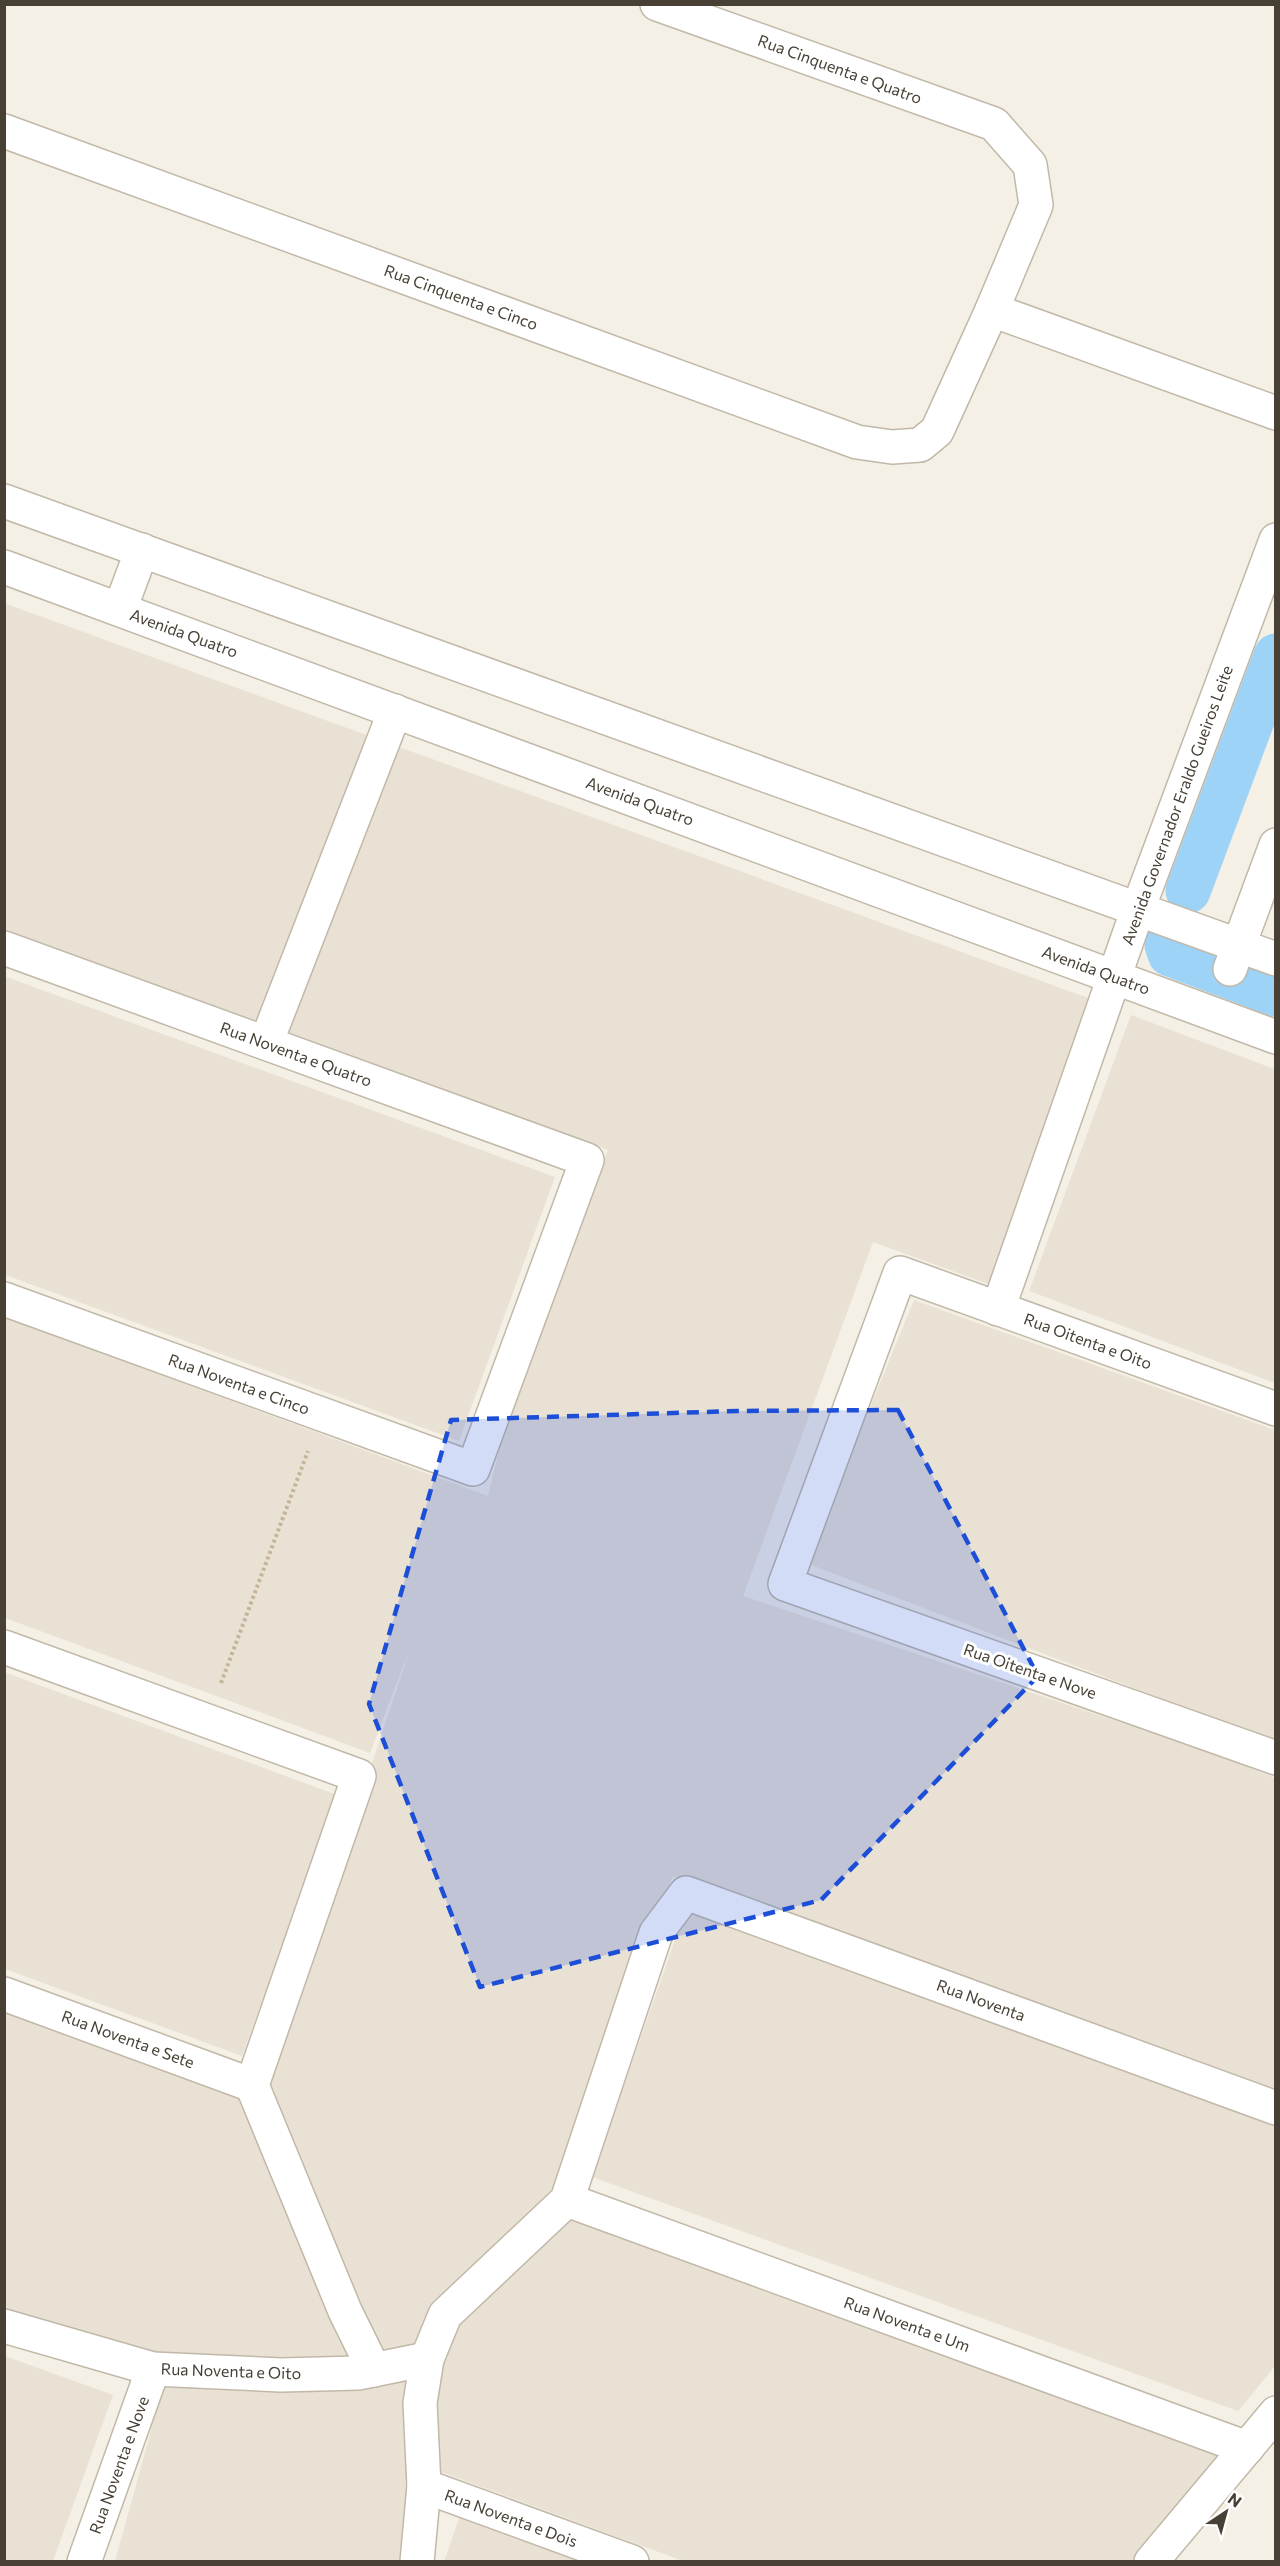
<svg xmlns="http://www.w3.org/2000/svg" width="1280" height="2566" viewBox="0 0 1280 2566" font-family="Commissioner,sans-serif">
<rect width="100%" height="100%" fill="#f5f0e6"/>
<g fill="#e9e2d4">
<path d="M 4,603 L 1091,999 L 988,1284 L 873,1242 L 743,1596 L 1212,1753 L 1275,1778 L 1275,2096 L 673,1876 L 547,2205 L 1225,2453 L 1135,2561 L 683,2561 L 433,2469 L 405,2561 L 115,2561 L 151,2431 L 160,2361 L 139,2356 L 5,2308 L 5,2006 L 265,2098 L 317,1929 L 411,1646 L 370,1753 L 5,1618 L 5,1317 L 488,1496 L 499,1450 L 608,1150 L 5,929 Z"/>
<path d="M 4,976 L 555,1177 L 459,1441 L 5,1275 Z"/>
<path d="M 1131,1015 L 1275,1069 L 1275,1383 L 1029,1291 Z"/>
<path d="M 914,1300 L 1275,1430 L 1275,1742 L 806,1563 Z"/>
<path d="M 4,1672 L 337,1795 L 242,2056 L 5,1969 Z"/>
<path d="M 688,1903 L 1275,2123 L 1275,2366 L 1238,2411 L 592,2177 Z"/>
<path d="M 5,2356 L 113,2395 L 53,2561 L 5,2561 Z"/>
<path d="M 460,2515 L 591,2562 L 444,2562 Z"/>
</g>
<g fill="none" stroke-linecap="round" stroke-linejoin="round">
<g stroke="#9dd3f7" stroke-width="45">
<path d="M 1188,891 L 1276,656"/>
<path d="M 1167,945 L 1170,954 L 1276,994"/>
</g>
<defs>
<g id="minor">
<path d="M 4,131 L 857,442 L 892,447 L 920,445 L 937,431 L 992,310 L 1036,205 L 1030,165 L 994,124 L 657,4"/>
<path d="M 992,310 L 1276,413"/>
<path d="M 4,501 L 1276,959"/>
<path d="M 4,567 L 1276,1037"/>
<path d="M 120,609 L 142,550"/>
<path d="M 4,948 L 587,1160 L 473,1469 L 4,1299"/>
<path d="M 1230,969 L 1276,845"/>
<path d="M 266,1043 L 395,711"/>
<path d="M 998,1309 L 1138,909 L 1276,540"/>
<path d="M 1276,1409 L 900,1273 L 785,1584 L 1276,1758"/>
<path d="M 4,1647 L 359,1776 L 252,2085 L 345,2311 L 374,2370"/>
<path d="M 4,1994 L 252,2085"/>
<path d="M 567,2200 L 1247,2448"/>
<path d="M 4,2326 L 153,2369 L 281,2375 L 358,2373 L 427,2359"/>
<path d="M 424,2486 L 632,2562"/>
<path d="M 84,2562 L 153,2369"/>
<path d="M 417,2562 L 424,2486 L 420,2403 L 427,2359 L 445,2315 L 567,2200 L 656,1933 L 686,1893 L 1276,2108"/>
<path d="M 1151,2562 L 1276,2413"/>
</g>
</defs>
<use href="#minor" stroke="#c1b8a8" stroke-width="36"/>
<path stroke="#c4b498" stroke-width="4" stroke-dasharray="3 3" stroke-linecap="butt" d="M 221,1683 L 308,1451"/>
<use href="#minor" stroke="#fff" stroke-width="33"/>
</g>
<path fill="#1d4ed8" fill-opacity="0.2" stroke="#1d4ed8" stroke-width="4.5" stroke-dasharray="12 8" stroke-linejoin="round" d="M 898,1410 L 1038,1676 L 821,1900 L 480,1987 L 369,1704 L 451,1420 L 738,1411 Z"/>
<g text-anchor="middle" stroke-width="6" stroke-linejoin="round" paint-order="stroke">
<g font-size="16" fill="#484035" stroke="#fff">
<text transform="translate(840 69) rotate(20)" y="6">Rua Cinquenta e Quatro</text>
<text transform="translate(461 297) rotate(20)" y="6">Rua Cinquenta e Cinco</text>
<text transform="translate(184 633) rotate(20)" y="6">Avenida Quatro</text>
<text transform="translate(640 801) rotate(20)" y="6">Avenida Quatro</text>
<text transform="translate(1177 805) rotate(-70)" y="6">Avenida Governador Eraldo Gueiros Leite</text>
<text transform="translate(1096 970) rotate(20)" y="6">Avenida Quatro</text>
<text transform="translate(296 1054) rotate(20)" y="6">Rua Noventa e Quatro</text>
<text transform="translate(1088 1341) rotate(20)" y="6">Rua Oitenta e Oito</text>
<text transform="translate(239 1384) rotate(20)" y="6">Rua Noventa e Cinco</text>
<text transform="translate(1030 1671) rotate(19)" y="6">Rua Oitenta e Nove</text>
<text transform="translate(981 2000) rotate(20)" y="6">Rua Noventa</text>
<text transform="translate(128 2039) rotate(20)" y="6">Rua Noventa e Sete</text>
<text transform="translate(907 2324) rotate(20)" y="6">Rua Noventa e Um</text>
<text transform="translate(231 2371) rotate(2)" y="6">Rua Noventa e Oito</text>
<text transform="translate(119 2465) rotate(-70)" y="6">Rua Noventa e Nove</text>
<text transform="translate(511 2518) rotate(20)" y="6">Rua Noventa e Dois</text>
</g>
</g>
<rect width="1280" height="2566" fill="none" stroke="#484035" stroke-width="12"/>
<g transform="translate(1226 2512) rotate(36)" stroke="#ffffff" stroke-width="4.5" paint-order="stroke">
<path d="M0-4.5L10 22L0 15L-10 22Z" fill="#484035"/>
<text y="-9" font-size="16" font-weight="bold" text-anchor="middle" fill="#484035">N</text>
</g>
</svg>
